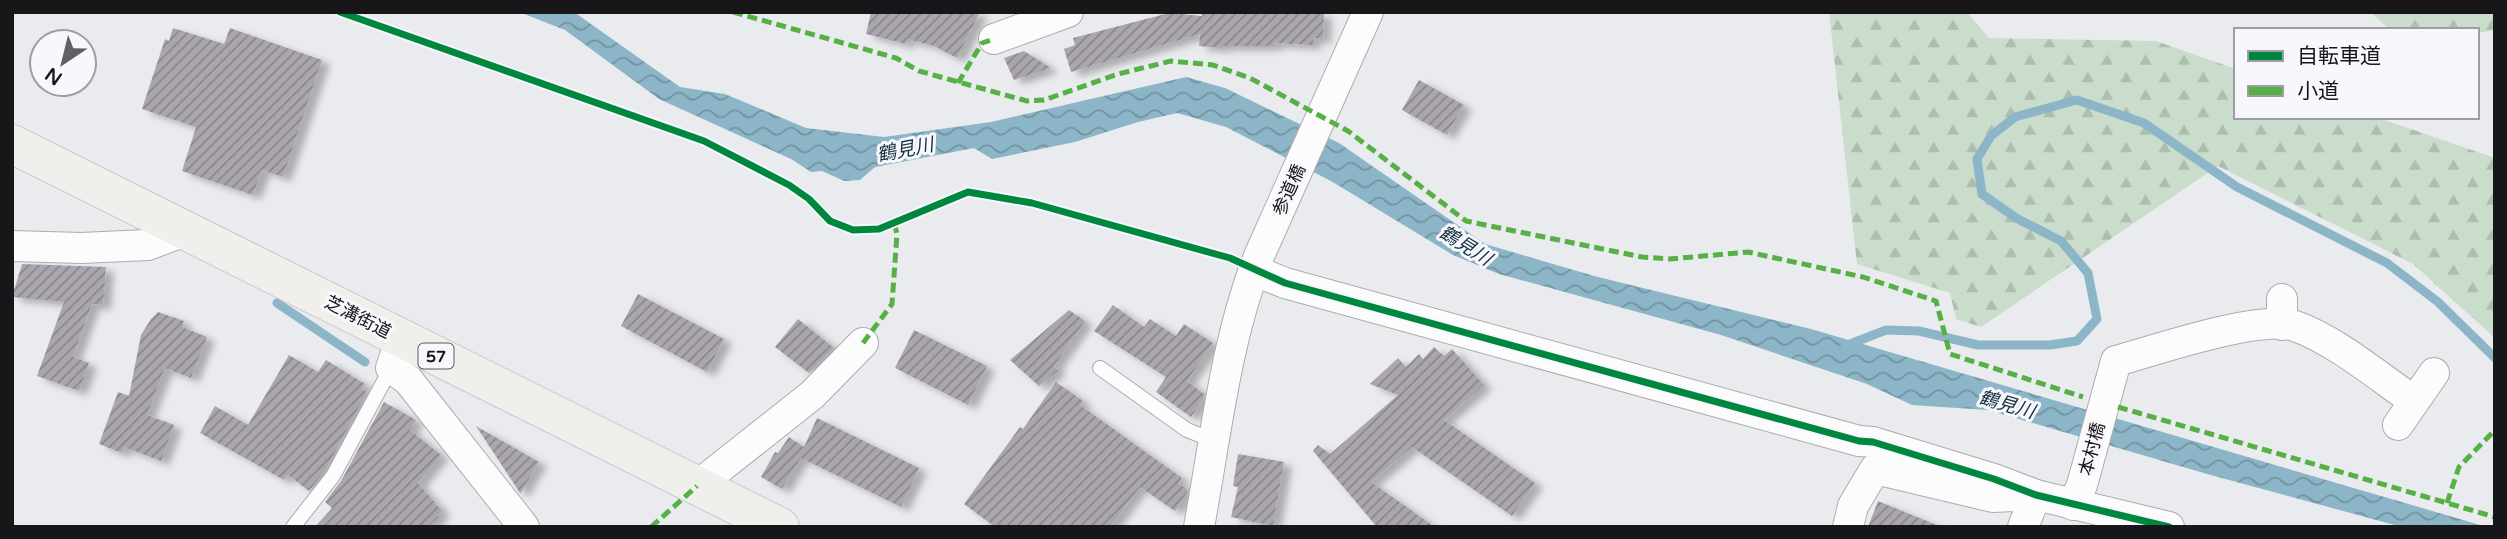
<svg xmlns="http://www.w3.org/2000/svg" width="2507" height="539" viewBox="0 0 2507 539" font-family="'Varela Round','Noto Sans JP',sans-serif">
<defs>
<pattern id="forest-firs" width="22" height="20" patternUnits="userSpaceOnUse" patternTransform="scale(1.75)"><rect width="22" height="20" fill="#caddcc"/><path d="M5 1l3.5 6h-7zM16 11l3.5 6h-7z" fill="#adbdaf"/></pattern>
<pattern id="water-waves" width="16" height="10" patternUnits="userSpaceOnUse" patternTransform="scale(1.75)"><rect width="16" height="10" fill="#8cb6c8"/><path d="M0 5q4-4 8 0t8 0" fill="none" stroke="#7193a2"/></pattern>
<pattern id="building-hatch" width="6" height="6" patternUnits="userSpaceOnUse" patternTransform="scale(1.75)"><rect width="6" height="6" fill="#aba6ae"/><path d="M-1 1l2-2M0 6l6-6M5 7l2-2" fill="none" stroke="#8a868d"/></pattern>
<filter id="shadow"><feDropShadow dx="8" dy="4.5" stdDeviation="3.5" flood-color="#0004"/></filter>
</defs>
<rect width="100%" height="100%" fill="#eaebee"/>
<g fill="url(#forest-firs)">
<path d="M 1829,12 L 1967,12 L 1989,38 L 2156,41 L 2236,69 L 2236,117 L 2376,117 L 2495,158 L 2495,338 L 2413,264 L 2218,166 L 1981,327 L 1956,319 L 1950,293 L 1857,264 Z"/>
<path d="M 2370,12 L 2495,12 L 2495,30 L 2477,33 L 2477,30 L 2390,30 Z"/>
</g>
<path fill="url(#water-waves)" d="M 519,12 L 574,12 L 680,87 L 725,94 L 806,128 L 884,137 L 991,122 L 1186,77 L 1225,88 L 1339,143 L 1485,244 L 1594,276 L 1811,329 L 2487,527 L 2402,527 L 2207,474 L 1988,410 L 1912,405 L 1867,384 L 1721,335 L 1499,274 L 1453,255 L 1331,181 L 1226,127 L 1177,113 L 1138,122 L 1075,142 L 992,159 L 974,148 L 875,167 L 860,180 L 844,181 L 822,171 L 811,172 L 791,159 L 659,99 L 565,30 Z"/>
<g fill="none" stroke-linecap="round" stroke-linejoin="round">
<g stroke="#8cb6c8" stroke-width="9">
<path d="M 277,303 L 365,362"/>
<path d="M 1845,346 L 1886,330 L 1919,331 L 1978,345 L 2050,345 L 2077,341 L 2097,319 L 2088,273 L 2061,241 L 2016,218 L 1982,194 L 1977,159 L 1991,136 L 2015,117 L 2077,100 L 2144,123 L 2237,187 L 2387,263 L 2438,302 L 2495,358"/>
</g>
</g>
<g fill="url(#building-hatch)" filter="url(#shadow)">
<path d="M 871,12 L 980,12 L 957,58 L 934,46 L 907,39 L 906,44 L 866,34 Z"/>
<path d="M 1292,12 L 1324,13 L 1323,39 L 1313,38 L 1313,45 L 1274,43 L 1274,46 L 1222,46 L 1222,48 L 1199,46 L 1200,34 L 1071,72 L 1064,49 L 1075,45 L 1073,38 L 1169,13 L 1202,16 L 1202,13 L 1292,14 Z"/>
<path d="M 173,28 L 224,44 L 230,28 L 322,60 L 283,177 L 262,170 L 253,195 L 182,171 L 196,127 L 142,109 L 165,39 L 169,41 Z"/>
<path d="M 1024,51 L 1051,68 L 1014,80 L 1004,58 Z"/>
<path d="M 1419,80 L 1464,105 L 1447,135 L 1402,110 Z"/>
<path d="M 22,264 L 106,267 L 103,305 L 92,304 L 73,357 L 89,363 L 79,391 L 37,376 L 64,302 L 12,297 Z"/>
<path d="M 638,294 L 724,339 L 707,372 L 621,326 Z"/>
<path d="M 1113,305 L 1144,327 L 1150,319 L 1176,336 L 1184,324 L 1213,343 L 1187,381 L 1204,394 L 1203,399 L 1191,417 L 1156,392 L 1166,377 L 1094,331 Z"/>
<path d="M 1069,310 L 1085,321 L 1054,366 L 1058,371 L 1039,386 L 1010,360 Z"/>
<path d="M 158,312 L 184,321 L 182,327 L 207,337 L 191,378 L 165,368 L 147,415 L 174,425 L 161,461 L 124,447 L 122,453 L 99,444 L 118,392 L 129,396 L 141,335 L 151,319 Z"/>
<path d="M 798,319 L 834,348 L 809,373 L 775,347 Z"/>
<path d="M 914,330 L 987,366 L 968,405 L 895,368 Z"/>
<path d="M 1434,347 L 1444,356 L 1452,349 L 1484,385 L 1444,420 L 1535,483 L 1512,516 L 1412,447 L 1371,482 L 1435,527 L 1377,527 L 1313,451 L 1318,445 L 1330,454 L 1398,395 L 1370,384 L 1398,358 L 1406,367 L 1419,354 L 1423,359 Z"/>
<path d="M 289,355 L 318,372 L 326,360 L 365,384 L 362,389 L 367,392 L 325,471 L 309,491 L 288,475 L 284,480 L 200,433 L 215,406 L 248,425 Z"/>
<path d="M 1056,382 L 1083,401 L 1080,405 L 1182,478 L 1178,483 L 1188,490 L 1187,493 L 1175,511 L 1140,487 L 1110,527 L 995,527 L 964,504 L 1020,427 L 1023,429 Z"/>
<path d="M 384,402 L 416,420 L 410,430 L 441,455 L 418,483 L 442,511 L 438,515 L 439,517 L 428,527 L 315,527 L 332,508 L 325,502 L 341,481 Z"/>
<path d="M 817,418 L 919,468 L 901,507 L 801,458 L 782,489 L 761,477 L 775,452 L 778,453 L 789,437 L 804,447 Z"/>
<path d="M 476,426 L 539,462 L 520,494 L 520,493 Z"/>
<path d="M 1238,454 L 1284,462 L 1273,526 L 1231,517 L 1238,487 L 1233,486 Z"/>
<path d="M 1878,501 L 1939,526 L 1939,527 L 1868,527 Z"/>
</g>
<g fill="none" stroke-linecap="round" stroke-linejoin="round">
<defs>
<g id="lane">
<path d="M 1100,368 L 1187,430 L 1215,441"/>
<path d="M 293,527 L 333,476 L 391,368"/>
</g>
<g id="street">
<path d="M 994,39 L 1068,12"/>
<path d="M 12,246 L 81,248 L 148,245 L 185,231"/>
<path d="M 1253,270 L 1285,283 L 1859,441 L 1873,442 L 1994,479 L 2036,495 L 2169,527"/>
<path d="M 2282,325 L 2282,299"/>
<path d="M 401,339 L 391,368 L 408,380 L 524,527"/>
<path d="M 2398,425 L 2434,373"/>
<path d="M 697,486 L 812,395 L 863,343"/>
<path d="M 2073,505 L 2082,485 L 2116,361 C 2156,350 2260,314 2295,326 C 2335,340 2379,377 2414,401"/>
<path d="M 1199,527 C 1216,436 1225,343 1259,256 L 1368,12"/>
<path d="M 1848,527 L 1853,506 L 1875,469 L 1993,497 L 2036,495 L 2023,527"/>
</g>
<path id="primary" d="M 12,144 L 780,527"/>
</defs>
<use href="#lane" stroke="#acacae" stroke-width="16"/>
<use href="#street" stroke="#acacae" stroke-width="32"/>
<use href="#primary" stroke="#c9c9cb" stroke-width="40"/>
<use href="#lane" stroke="#fcfcfc" stroke-width="14"/>
<use href="#street" stroke="#fcfcfc" stroke-width="30"/>
<use href="#primary" stroke="#f1efeb" stroke-width="38"/>
<g stroke="#55b145" stroke-width="5" stroke-dasharray="10 5" stroke-linecap="butt">
<path d="M 733,12 L 896,58 L 919,71 L 1027,101 L 1044,100 L 1118,74 L 1171,61 L 1213,65 L 1250,78 L 1348,131 L 1466,221 L 1642,257 L 1670,259 L 1748,252 L 1863,277 L 1936,301 L 1950,354 L 2083,397"/>
<path d="M 958,83 L 982,43 L 994,39"/>
<path d="M 863,343 L 892,304 L 897,234 L 894,222"/>
<path d="M 2118,407 L 2495,517"/>
<path d="M 2447,503 L 2459,467 L 2495,430"/>
<path d="M 651,527 L 697,486"/>
</g>
<defs>
<path id="cycleway" d="M 340,12 L 704,141 L 789,185 L 809,199 L 830,221 L 853,230 L 879,229 L 968,192 L 1032,203 L 1230,258 L 1285,283 L 1859,441 L 1873,442 L 1994,479 L 2036,495 L 2169,527"/>
</defs>
<use href="#cycleway" stroke="#f7f7fd" stroke-width="11"/>
<use href="#cycleway" stroke="#00873e" stroke-width="7"/>
</g>
<g text-anchor="middle" stroke-width="6" stroke-linejoin="round" paint-order="stroke">
<rect fill="#f7f7fd" stroke="#5a5a5d" stroke-width="2" x="418.5" y="343.5" width="35" height="25" rx="5"/>
<g font-size="16" font-weight="bold" fill="#171719">
<text x="436" y="362">57</text>
</g>
<g font-size="18" fill="#171719" stroke="#f7f7fd">
<text transform="translate(1289 190) rotate(-66)" y="6">参道橋</text>
<text transform="translate(358 317) rotate(27)" y="6">芝溝街道</text>
<text transform="translate(2092 449) rotate(-75)" y="6">本村橋</text>
</g>
<g font-size="19" font-style="italic" fill="#14313d" stroke="#f7f7fd">
<text transform="translate(905 149) rotate(-11)" y="7">鶴見川</text>
<text transform="translate(1466 245) rotate(32)" y="7">鶴見川</text>
<text transform="translate(2007 404) rotate(16)" y="7">鶴見川</text>
</g>
</g>
<rect width="2507" height="539" fill="none" stroke="#171719" stroke-width="28"/>
<rect x="2234" y="28" width="245" height="91" fill="#f7f7fd" stroke="#9d9da2" stroke-width="2"/>
<rect x="2248" y="51" width="35" height="10" fill="#00873e" stroke="#9d9da2" stroke-width="2"/>
<text x="2297" y="63" font-size="21" fill="#171719">自転車道</text>
<rect x="2248" y="86" width="35" height="10" fill="#55b145" stroke="#9d9da2" stroke-width="2"/>
<text x="2297" y="98" font-size="21" fill="#171719">小道</text>
<g transform="translate(63 63) rotate(215)"><circle r="33" fill="#f7f7fd" stroke="#9d9da2" stroke-width="2"/>
<path d="M0-5L12 26L0 18L-12 26Z" fill="#616164"/>
<text y="-10" font-size="19" font-weight="bold" text-anchor="middle" fill="#171719">N</text>
</g>
</svg>
